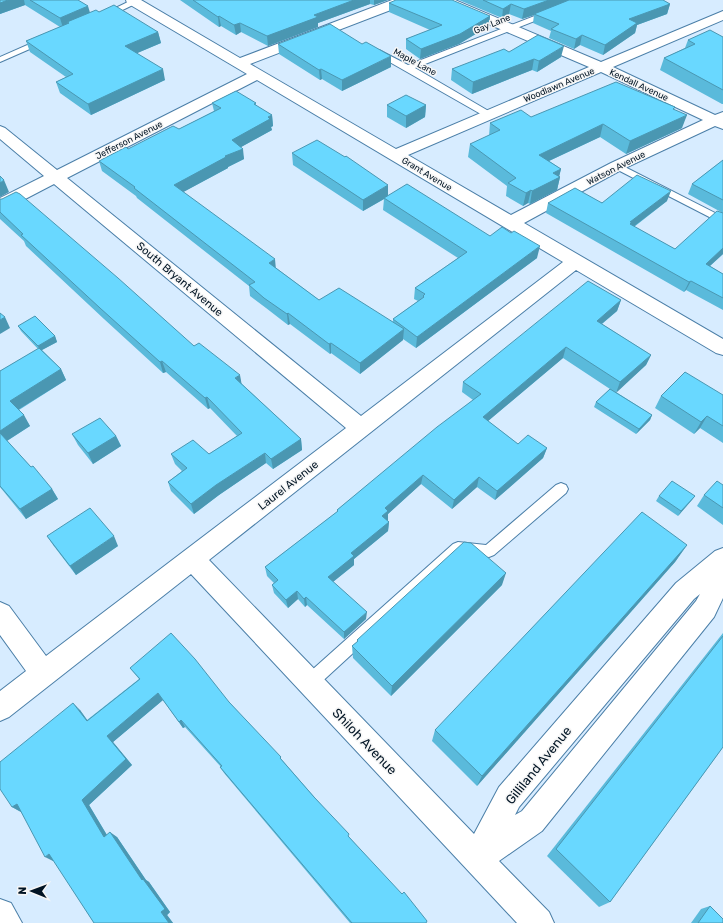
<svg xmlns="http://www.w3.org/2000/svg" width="723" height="923" viewBox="0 0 723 923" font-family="Rubik,sans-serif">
<rect width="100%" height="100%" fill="#d7ecff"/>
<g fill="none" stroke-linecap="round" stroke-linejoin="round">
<defs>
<g id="service">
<path d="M 132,0 L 136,0 L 139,2 L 108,17 L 102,17 L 101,15 Z"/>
<path d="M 576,0 L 588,0 L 415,68 L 492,113 L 493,115 L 492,117 L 486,117 L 372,52 L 376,50 L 379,50 L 408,65 Z"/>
<path d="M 41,39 L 47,39 L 48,41 L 0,62 L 0,57 Z"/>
<path d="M 617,163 L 723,217 L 723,224 L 614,168 L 612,166 Z"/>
<path d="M 561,483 L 566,485 L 568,489 L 566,493 L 494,555 L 489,557 L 461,554 L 315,688 L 309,691 L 303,688 L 301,683 L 303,678 L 453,544 L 458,542 L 486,545 L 556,485 Z"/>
</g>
<g id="minor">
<path d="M 126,0 L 141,0 L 240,58 L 392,0 L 410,0 L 409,3 L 250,64 L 396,149 L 589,67 L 439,3 L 438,0 L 455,0 L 601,62 L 723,11 L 723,20 L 613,67 L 715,115 L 723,112 L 723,129 L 715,126 L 623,169 L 524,223 L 723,339 L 723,355 L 716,353 L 576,270 L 209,560 L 474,834 L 499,787 L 676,583 L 715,551 L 723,548 L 723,598 L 714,617 L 542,831 L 499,861 L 549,912 L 554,923 L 517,923 L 191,574 L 9,717 L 0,721 L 0,691 L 26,671 L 0,635 L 0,602 L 9,606 L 46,656 L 346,428 L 54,184 L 6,209 L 0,210 L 0,198 L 44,176 L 0,139 L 0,126 L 5,128 L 57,170 L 247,74 L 127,3 ZM 601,72 L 703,120 L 611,163 L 511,215 L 408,155 ZM 257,80 L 563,262 L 361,416 L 67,178 ZM 700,594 L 696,601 L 522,811 L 515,815 L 519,807 L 694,599 Z"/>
<path d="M 0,899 L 11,903 L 22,923 L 0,923 Z"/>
</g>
</defs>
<use href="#service" stroke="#4b7fa8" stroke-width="2"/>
<use href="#minor" stroke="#4b7fa8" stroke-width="2"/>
<use href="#service" fill="#fff" fill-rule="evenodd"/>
<use href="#minor" fill="#fff" fill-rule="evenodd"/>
</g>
<g fill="#5abadb">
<path d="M 0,0 L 78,0 L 90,13 L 99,12 L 158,32 L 161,43 L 137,53 L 165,80 L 91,115 L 60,93 L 56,82 L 66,77 L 30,52 L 26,41 L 60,27 L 25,5 L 0,14 Z"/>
<path d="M 180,0 L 388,0 L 374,5 L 370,4 L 318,23 L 318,27 L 268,46 L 241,32 L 236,35 L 221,26 L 219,27 Z"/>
<path d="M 459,0 L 663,0 L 670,4 L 667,14 L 637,25 L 635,33 L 603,55 L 580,45 L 574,49 L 549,38 L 551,31 L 533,23 L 534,15 L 522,19 L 509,14 L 502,18 Z"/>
<path d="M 389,3 L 490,16 L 489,26 L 459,44 L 420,59 L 406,49 L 406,39 L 430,30 L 389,12 Z"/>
<path d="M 723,37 L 723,104 L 722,104 L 660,70 L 664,58 L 685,48 L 688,40 Z"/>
<path d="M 278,44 L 391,67 L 342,91 L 322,79 L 320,80 L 279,54 Z"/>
<path d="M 509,52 L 561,57 L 537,72 L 532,70 L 472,94 L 451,80 L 452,69 Z"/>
<path d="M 212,103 L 256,103 L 256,106 L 272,115 L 273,126 L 271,127 L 272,130 L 241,147 L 244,159 L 228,167 L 228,168 L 183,192 L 276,268 L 319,300 L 393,322 L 393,319 L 418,301 L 414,299 L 415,288 L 458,258 L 383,210 L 384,199 L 363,211 L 293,165 L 292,153 L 388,196 L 490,236 L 537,258 L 416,348 L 403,339 L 403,340 L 360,374 L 331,353 L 330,354 L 290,324 L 288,325 L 266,308 L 250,296 L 249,286 L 137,198 L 136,196 L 102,171 L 99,161 L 128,149 L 179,129 L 214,111 Z"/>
<path d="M 387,105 L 426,105 L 425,117 L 406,128 L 387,117 Z"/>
<path d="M 675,107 L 674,110 L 682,128 L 626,154 L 600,137 L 549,161 L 561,169 L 559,176 L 560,177 L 557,190 L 530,204 L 528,203 L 523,206 L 506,196 L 507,186 L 468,157 L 470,144 L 489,136 L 490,123 L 531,117 Z"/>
<path d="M 723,160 L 723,254 L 710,266 L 723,274 L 723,310 L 686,290 L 684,292 L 546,213 L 548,203 L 667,201 L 634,227 L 675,249 L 721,212 L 688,194 L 692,184 Z"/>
<path d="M 0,199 L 194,346 L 242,384 L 301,439 L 302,450 L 273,469 L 266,463 L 219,495 L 194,514 L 171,491 L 168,482 L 182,471 L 175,464 L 171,454 L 209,454 L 237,436 L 210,408 L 208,409 L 166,372 L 163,373 L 104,319 L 26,246 L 24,241 L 0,219 Z"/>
<path d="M 621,300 L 617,311 L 602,324 L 651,355 L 646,365 L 616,392 L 652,415 L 650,420 L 636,434 L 594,407 L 596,402 L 610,389 L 563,358 L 488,421 L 518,444 L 547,448 L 543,458 L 495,500 L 477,487 L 452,509 L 421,484 L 388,514 L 387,520 L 389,522 L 388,531 L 354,559 L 354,565 L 333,582 L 366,619 L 344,639 L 307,605 L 305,607 L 298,599 L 288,608 L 274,593 L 272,585 L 274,583 L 267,576 L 265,567 L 337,512 L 337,510 L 473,400 L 462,392 L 463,382 Z"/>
<path d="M 18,326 L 55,336 L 57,342 L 42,350 L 61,369 L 66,380 L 19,410 L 30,426 L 7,441 L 31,467 L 52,489 L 58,499 L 26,519 L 0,487 L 0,371 L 38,349 L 21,331 Z"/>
<path d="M 723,395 L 723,443 L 700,428 L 694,434 L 655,408 L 661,396 Z"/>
<path d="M 72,434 L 116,436 L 121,446 L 93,464 L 78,445 Z"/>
<path d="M 723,485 L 723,525 L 697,506 L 704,495 Z"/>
<path d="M 659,496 L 695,496 L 691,501 L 678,516 L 656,501 Z"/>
<path d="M 47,536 L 118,546 L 76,575 L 53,545 Z"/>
<path d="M 687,545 L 675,562 L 477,786 L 432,741 L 435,730 Z"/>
<path d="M 502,585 L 391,696 L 353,658 L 352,646 L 357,642 L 357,640 Z"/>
<path d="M 723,633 L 723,747 L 610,902 L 599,907 L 547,856 Z"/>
<path d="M 130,668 L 229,702 L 283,761 L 350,838 L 426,923 L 350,923 L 224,773 L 220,767 L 221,767 L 185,727 L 183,728 L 163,700 L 113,742 L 132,765 L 89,805 L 107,835 L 117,837 L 146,880 L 149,882 L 170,912 L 167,915 L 173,923 L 94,923 L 54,860 L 53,861 L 21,812 L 12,807 L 80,710 L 87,720 L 139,679 Z"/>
<path d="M 710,906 L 723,923 L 691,923 L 701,909 Z"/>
</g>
<g fill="#4a97b2">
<path d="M 8,0 L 24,0 L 25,5 L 0,14 L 0,3 Z"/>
<path d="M 354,0 L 370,0 L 370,4 L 318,23 L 318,27 L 268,46 L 267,36 L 314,15 Z"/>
<path d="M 374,0 L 388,0 L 374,5 Z"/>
<path d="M 549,0 L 572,0 L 534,14 L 534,15 L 522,19 L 524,9 Z"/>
<path d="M 511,4 L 509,14 L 502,18 L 503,9 Z"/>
<path d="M 670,4 L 667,14 L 637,25 L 635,33 L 603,55 L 605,45 L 629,19 Z"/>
<path d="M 88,6 L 91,16 L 69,23 L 67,22 L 68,26 L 63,28 L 60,18 Z"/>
<path d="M 219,16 L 221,26 L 219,27 L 218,17 Z"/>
<path d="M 490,16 L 489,26 L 459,44 L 420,59 L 421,49 Z"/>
<path d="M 240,23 L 241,32 L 236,35 L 234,25 Z"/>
<path d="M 158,32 L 161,43 L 128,57 L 125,46 Z"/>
<path d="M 582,35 L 580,45 L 574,49 L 576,39 Z"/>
<path d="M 564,46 L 561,57 L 537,72 L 539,61 Z"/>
<path d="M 391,56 L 391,67 L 342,91 L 342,80 Z"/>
<path d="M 534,59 L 532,70 L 472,94 L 473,82 Z"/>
<path d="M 163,69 L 165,80 L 91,115 L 88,104 Z"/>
<path d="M 321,69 L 322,79 L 320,80 L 319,70 Z"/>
<path d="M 426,105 L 425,117 L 406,128 L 406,116 Z"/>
<path d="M 272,115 L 273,126 L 271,127 L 272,130 L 234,151 L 232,140 Z"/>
<path d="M 687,115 L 682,128 L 626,154 L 630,141 Z"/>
<path d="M 603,124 L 600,137 L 536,167 L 539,155 Z"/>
<path d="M 243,149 L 244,159 L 228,167 L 228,168 L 176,196 L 174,185 L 225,156 Z"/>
<path d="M 561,169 L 559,177 L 560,177 L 557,190 L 530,204 L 532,191 L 553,173 Z"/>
<path d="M 4,180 L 9,192 L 0,197 L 0,183 Z"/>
<path d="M 388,185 L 388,197 L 384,198 L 384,199 L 363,211 L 363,200 Z"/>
<path d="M 531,190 L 528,203 L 523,206 L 526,193 Z"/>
<path d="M 671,191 L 667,201 L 629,230 L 630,222 Z"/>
<path d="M 540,246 L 537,258 L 416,348 L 417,337 Z"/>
<path d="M 723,248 L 723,254 L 701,274 L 706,264 Z"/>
<path d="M 275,259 L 276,270 L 269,263 Z"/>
<path d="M 691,281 L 686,290 L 684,292 L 689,282 Z"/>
<path d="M 621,300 L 617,311 L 593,331 L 597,321 Z"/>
<path d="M 288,313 L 290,324 L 288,325 L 287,314 Z"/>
<path d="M 5,317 L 10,328 L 0,334 L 0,320 Z"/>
<path d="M 404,329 L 403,340 L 360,374 L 360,363 Z"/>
<path d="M 55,336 L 57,342 L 40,351 L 38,346 Z"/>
<path d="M 331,343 L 331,353 L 330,354 L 329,344 Z"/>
<path d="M 566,347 L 563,358 L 481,427 L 483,417 Z"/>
<path d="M 651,355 L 646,365 L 616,393 L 620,382 Z"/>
<path d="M 162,361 L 166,372 L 163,373 L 160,362 Z"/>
<path d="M 61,369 L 66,380 L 16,411 L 10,401 Z"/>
<path d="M 240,375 L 242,386 L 235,378 Z"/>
<path d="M 207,397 L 210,408 L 208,409 L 205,398 Z"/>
<path d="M 24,415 L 30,426 L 5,442 L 0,434 L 0,431 Z"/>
<path d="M 652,415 L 650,420 L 636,434 L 639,429 Z"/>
<path d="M 707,416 L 700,428 L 694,434 L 701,422 Z"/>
<path d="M 116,436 L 121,446 L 93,464 L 88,453 Z"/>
<path d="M 301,439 L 302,450 L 273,469 L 271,459 Z"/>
<path d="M 547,448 L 543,458 L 495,500 L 497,491 Z"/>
<path d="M 265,453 L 266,463 L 219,495 L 194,514 L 191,504 L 216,485 Z"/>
<path d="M 423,475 L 421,484 L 388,514 L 388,520 L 382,525 L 382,516 L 385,508 Z"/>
<path d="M 479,477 L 477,487 L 452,509 L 454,500 Z"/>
<path d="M 52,489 L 58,499 L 26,519 L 20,509 Z"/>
<path d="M 695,496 L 691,501 L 678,516 L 681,511 Z"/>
<path d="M 389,522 L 388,531 L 354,559 L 354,565 L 329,585 L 328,577 L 351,553 Z"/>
<path d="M 114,536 L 118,546 L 76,575 L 70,566 Z"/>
<path d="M 687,545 L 675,562 L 477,786 L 482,776 Z"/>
<path d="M 506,573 L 502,585 L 391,696 L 392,686 Z"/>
<path d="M 297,591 L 298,599 L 288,608 L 286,600 Z"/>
<path d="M 306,597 L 307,605 L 305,607 L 304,599 Z"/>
<path d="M 367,612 L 366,619 L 344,639 L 344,632 Z"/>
<path d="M 158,693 L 163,700 L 113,742 L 132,765 L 89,805 L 111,842 L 104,837 L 82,800 L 107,736 Z"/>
<path d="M 73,703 L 80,710 L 93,728 L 87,721 Z"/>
<path d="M 181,720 L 185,727 L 183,728 L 179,722 Z"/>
<path d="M 17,804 L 25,809 L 21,812 L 12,807 Z"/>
<path d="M 110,832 L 117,837 L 146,880 L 149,882 L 170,912 L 167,915 L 173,923 L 169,923 L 161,912 L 142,880 Z"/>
<path d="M 49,854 L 57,858 L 53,861 L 45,857 Z"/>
</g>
<g fill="#69d8ff" stroke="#4a97b2">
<path d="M 0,0 L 8,0 L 0,3 Z"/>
<path d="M 30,0 L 78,0 L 88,6 L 60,18 Z"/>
<path d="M 193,0 L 354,0 L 314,15 L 318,17 L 267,36 L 240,23 L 234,25 L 219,16 L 218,17 Z"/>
<path d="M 396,0 L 452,0 L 490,16 L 460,34 L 421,49 L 406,39 L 442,25 L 389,3 Z"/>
<path d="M 483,0 L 549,0 L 524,9 L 511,4 L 503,9 Z"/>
<path d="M 569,0 L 663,0 L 670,4 L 629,19 L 637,23 L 605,45 L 582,35 L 576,39 L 551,29 L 559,24 L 534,14 Z"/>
<path d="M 114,5 L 158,32 L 125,46 L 163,69 L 88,104 L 56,82 L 73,74 L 26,41 L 69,23 L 67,22 L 96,10 L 99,12 Z"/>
<path d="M 330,24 L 362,44 L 366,42 L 391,56 L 342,80 L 321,69 L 319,70 L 278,44 Z"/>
<path d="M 710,30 L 723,37 L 723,90 L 664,58 L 695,44 L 688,40 Z"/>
<path d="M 538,35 L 564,46 L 539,61 L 534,59 L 473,82 L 452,69 L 504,49 L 509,52 Z"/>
<path d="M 616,82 L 675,107 L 673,109 L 687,115 L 630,141 L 603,124 L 539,155 L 561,169 L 553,173 L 560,177 L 532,191 L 531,190 L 526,193 L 508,183 L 516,178 L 470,144 L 500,130 L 490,123 L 521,110 L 531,117 Z"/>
<path d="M 236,91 L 256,103 L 254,104 L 272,115 L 268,117 L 270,119 L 232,140 L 243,149 L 225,156 L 226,157 L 174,185 L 275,259 L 269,263 L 319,300 L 339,288 L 404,329 L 360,363 L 331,343 L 329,344 L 288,313 L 287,314 L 264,298 L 249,285 L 255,282 L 134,188 L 135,187 L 99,161 L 126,147 L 128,149 L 173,126 L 179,129 L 221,108 L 212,103 Z"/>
<path d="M 406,95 L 426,105 L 406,116 L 387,105 Z"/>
<path d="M 317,140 L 345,157 L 346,156 L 388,185 L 363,200 L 292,153 Z"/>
<path d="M 723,160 L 723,200 L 692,184 Z"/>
<path d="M 637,175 L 671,191 L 630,222 L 632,222 L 630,224 L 675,249 L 717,211 L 723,213 L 723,248 L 706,264 L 723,274 L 723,298 L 691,281 L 689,282 L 548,203 L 575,188 L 602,203 Z"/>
<path d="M 0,176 L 4,180 L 0,183 Z"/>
<path d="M 407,184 L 490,236 L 502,227 L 511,233 L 514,231 L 540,246 L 417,337 L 393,319 L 424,297 L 423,296 L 425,294 L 415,288 L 467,252 L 384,198 Z"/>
<path d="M 16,192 L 20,194 L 118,278 L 194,346 L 199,343 L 240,375 L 235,378 L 301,439 L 271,459 L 265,453 L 216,485 L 191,504 L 168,482 L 187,468 L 171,454 L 193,440 L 209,454 L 242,433 L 207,397 L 205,398 L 162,361 L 160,362 L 100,308 L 21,235 L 23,234 L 0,212 L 0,199 L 2,199 Z"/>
<path d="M 588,281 L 621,300 L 597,321 L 651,355 L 620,382 L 566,347 L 483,417 L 518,444 L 528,435 L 547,448 L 497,491 L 479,477 L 454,500 L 423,475 L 385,508 L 388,511 L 382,516 L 389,522 L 351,553 L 354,556 L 328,577 L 367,612 L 344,632 L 306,597 L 304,599 L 297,591 L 286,600 L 272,585 L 278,580 L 265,567 L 338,511 L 337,510 L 437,427 L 481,394 L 463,382 Z"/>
<path d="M 0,313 L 5,317 L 0,320 Z"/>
<path d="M 35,316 L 55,336 L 38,346 L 18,326 Z"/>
<path d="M 39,348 L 61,369 L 10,401 L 24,415 L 0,431 L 0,371 Z"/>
<path d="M 685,372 L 723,395 L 723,426 L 707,416 L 701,422 L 661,396 Z"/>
<path d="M 610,389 L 652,415 L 639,429 L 596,402 Z"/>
<path d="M 100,418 L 116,436 L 88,453 L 72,434 Z"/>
<path d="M 0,433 L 31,467 L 33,466 L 52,489 L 20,509 L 0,486 Z"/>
<path d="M 672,481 L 695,496 L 681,511 L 659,496 Z"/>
<path d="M 717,481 L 723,485 L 723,508 L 704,495 Z"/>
<path d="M 90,508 L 114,536 L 70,566 L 47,536 Z"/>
<path d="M 642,512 L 687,545 L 482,776 L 435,730 Z"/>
<path d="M 464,542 L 471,543 L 506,573 L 392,686 L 352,646 L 358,641 L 357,640 Z"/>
<path d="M 171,633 L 195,659 L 229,702 L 281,757 L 280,758 L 314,797 L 349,834 L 348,836 L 402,894 L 404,892 L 427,921 L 426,923 L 352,923 L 220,767 L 222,766 L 181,720 L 179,722 L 158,693 L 107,736 L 126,759 L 82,800 L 104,837 L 110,832 L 142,880 L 143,879 L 165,909 L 161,912 L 169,923 L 94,923 L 49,854 L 45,857 L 17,804 L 12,807 L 0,789 L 0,762 L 73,703 L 87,721 L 140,679 L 130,668 Z"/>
<path d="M 723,636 L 723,747 L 610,902 L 556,849 Z"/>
<path d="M 710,906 L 723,919 L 723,923 L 698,923 Z"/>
</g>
<g text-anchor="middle" stroke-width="3" stroke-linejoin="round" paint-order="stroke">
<g font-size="9" fill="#011424" stroke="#f6f6f6">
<text transform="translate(492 24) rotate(-22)" y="3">Gay Lane</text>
<text transform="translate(415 62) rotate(28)" y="3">Maple Lane</text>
<text transform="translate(559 85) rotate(-23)" y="3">Woodlawn Avenue</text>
<text transform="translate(639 85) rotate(25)" y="3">Kendall Avenue</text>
<text transform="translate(129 140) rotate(-27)" y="3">Jefferson Avenue</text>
<text transform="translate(616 168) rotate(-27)" y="3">Watson Avenue</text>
<text transform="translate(427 174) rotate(31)" y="3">Grant Avenue</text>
</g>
<g font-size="11" fill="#011424" stroke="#f6f6f6">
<text transform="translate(180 279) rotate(40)" y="4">South Bryant Avenue</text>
<text transform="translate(288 485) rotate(-38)" y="4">Laurel Avenue</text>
</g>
<g font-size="13" fill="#011424" stroke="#f6f6f6">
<text transform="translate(365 741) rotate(46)" y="5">Shiloh Avenue</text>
<text transform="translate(538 765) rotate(-51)" y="5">Gilliland Avenue</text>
</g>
</g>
<g transform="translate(32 891) rotate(271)" stroke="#f6f6f6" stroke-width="3" paint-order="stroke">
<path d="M0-3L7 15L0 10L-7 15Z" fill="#011424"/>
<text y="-6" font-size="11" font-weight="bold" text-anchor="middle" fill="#011424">N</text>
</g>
</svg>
